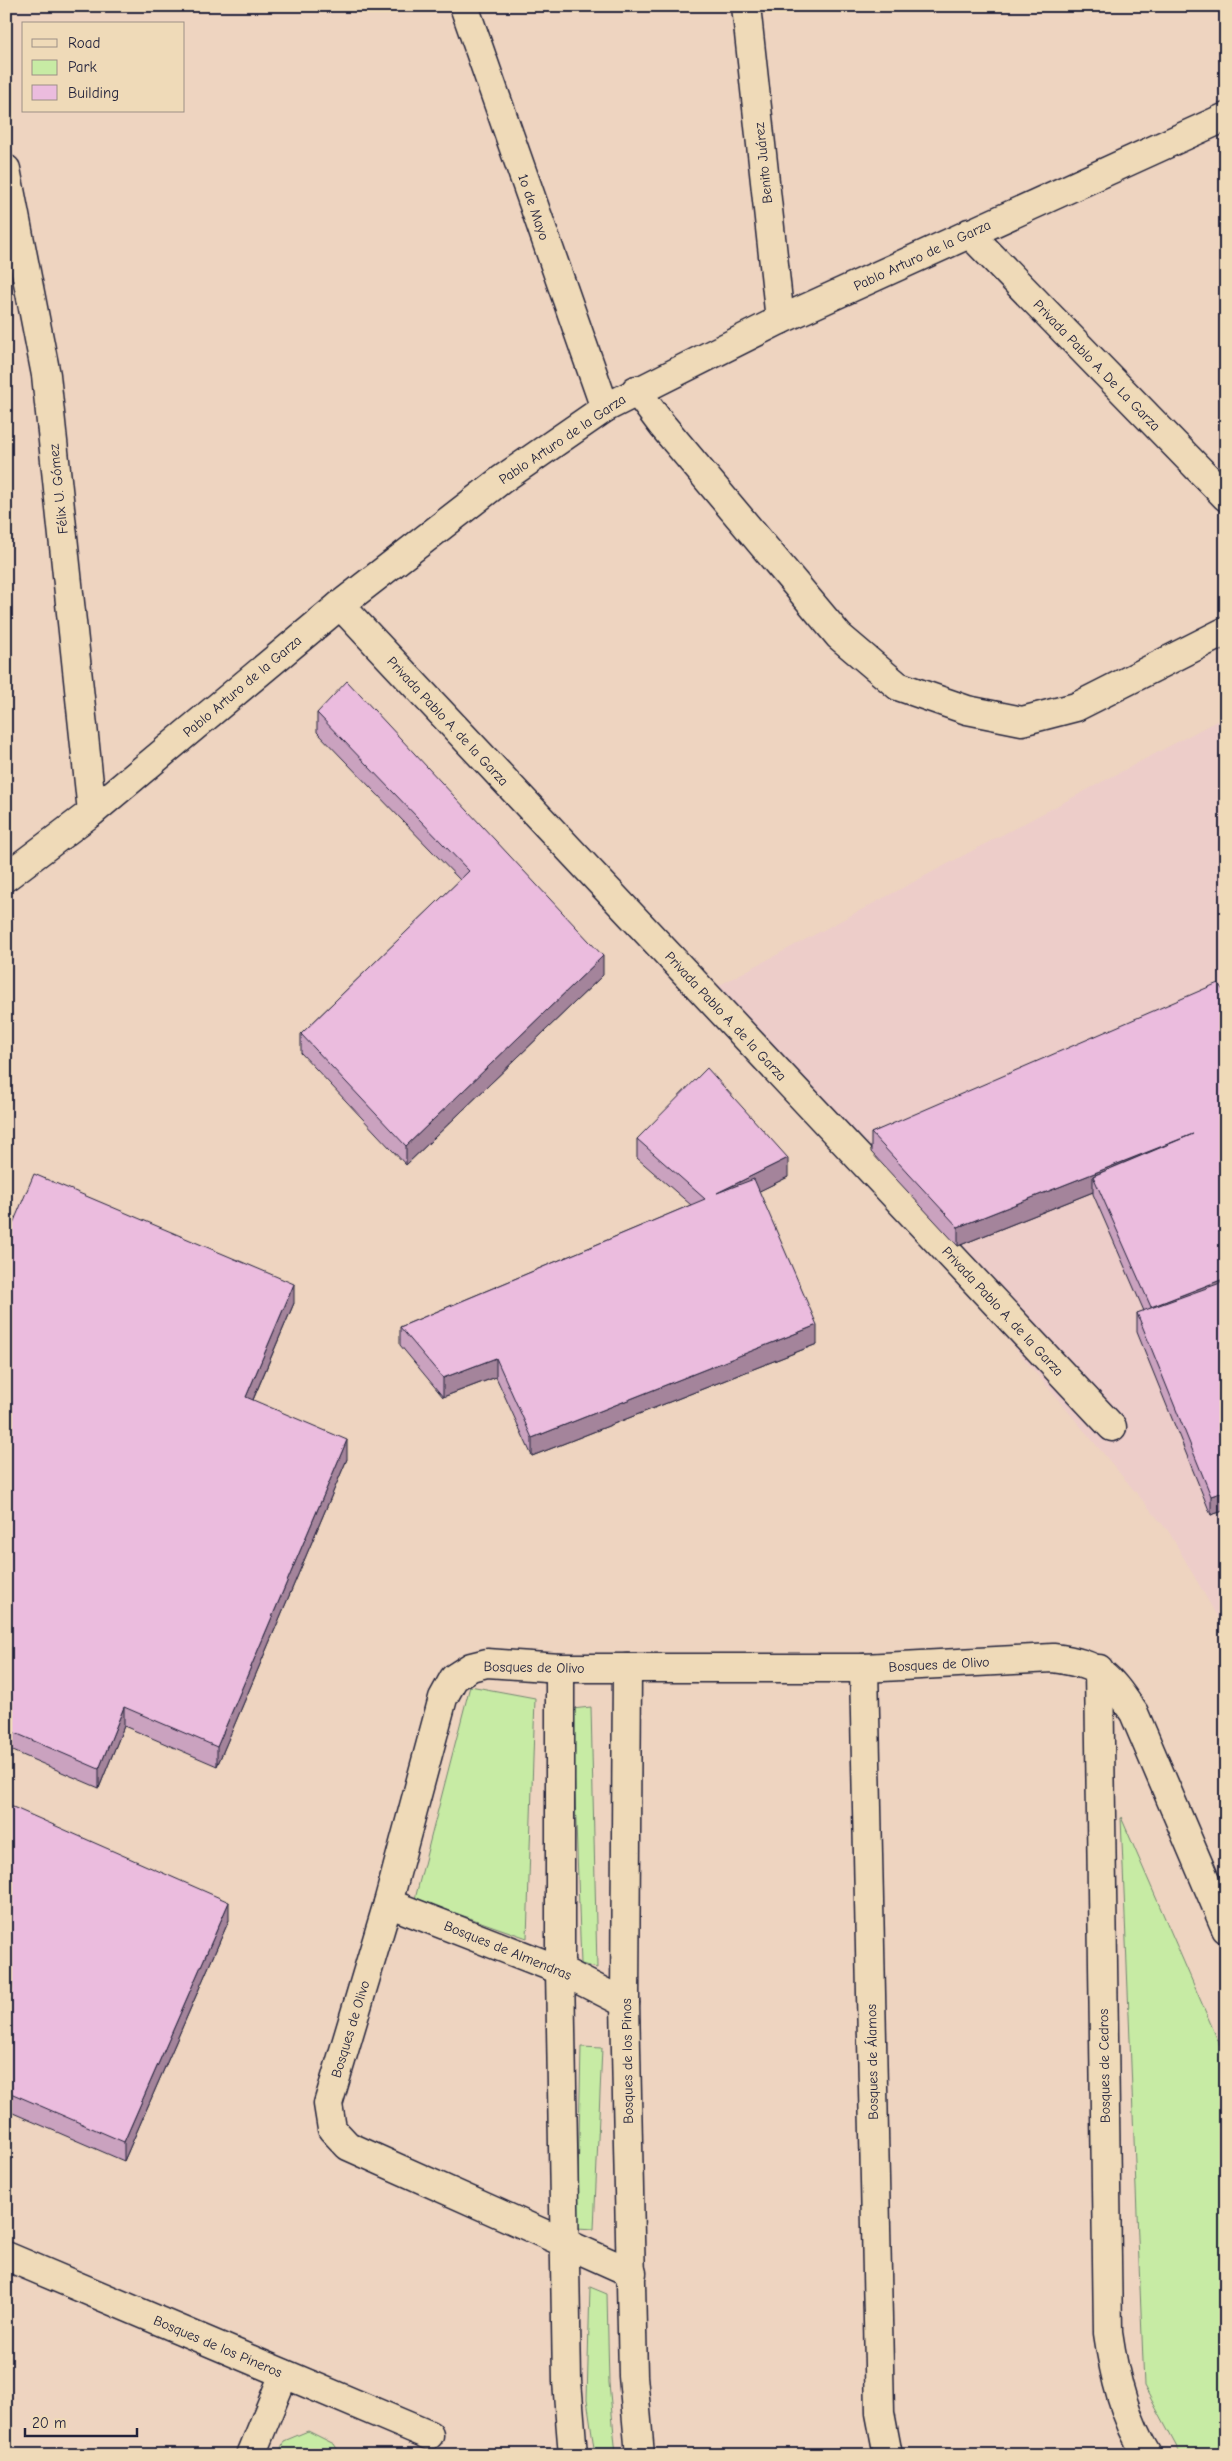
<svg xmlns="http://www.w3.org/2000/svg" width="1232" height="2461" viewBox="0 0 1232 2461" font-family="'Comic Neue',sans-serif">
<rect width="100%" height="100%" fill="#eed4c0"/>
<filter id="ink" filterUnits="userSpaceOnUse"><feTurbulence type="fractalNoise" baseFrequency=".02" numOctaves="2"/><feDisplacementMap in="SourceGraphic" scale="10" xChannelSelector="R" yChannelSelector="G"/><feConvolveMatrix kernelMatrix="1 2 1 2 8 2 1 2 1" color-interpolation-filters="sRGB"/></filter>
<g filter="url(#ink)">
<path fill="#edcdc9" d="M 1226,716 L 1226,1632 L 1169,1532 L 714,988 Z"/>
<g fill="#c7eba4" stroke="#748670">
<path d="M 470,1686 L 535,1698 L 527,1938 L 415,1899 Z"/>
<path d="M 591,1707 L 597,1968 L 581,1964 L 572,1709 Z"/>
<path d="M 1121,1817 L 1226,2059 L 1226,2455 L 1181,2455 L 1144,2386 Z"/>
<path d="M 581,2047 L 602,2048 L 594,2229 L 577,2228 Z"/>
<path d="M 590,2287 L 607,2294 L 609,2383 L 616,2455 L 595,2455 L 587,2399 Z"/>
<path d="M 308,2431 L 334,2444 L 341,2455 L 278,2455 L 284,2441 Z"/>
</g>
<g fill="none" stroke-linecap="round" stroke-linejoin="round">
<defs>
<g id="minor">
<path d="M 464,6 L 605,408"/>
<path d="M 746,6 L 780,320"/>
<path d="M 6,169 L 46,375 L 92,812"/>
<path d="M 969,233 L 1226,497"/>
<path d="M 636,390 L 662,425 L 839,636 L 898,686 L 967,710 L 1022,721 L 1076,707 L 1226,631"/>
<path d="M 340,605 L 1112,1427"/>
<path d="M 6,877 L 92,812 L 340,605 L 501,480 L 605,408 L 780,320 L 1226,117"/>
<path d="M 560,1668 L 560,1970 L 567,2381 L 573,2455"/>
<path d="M 627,1668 L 625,2003 L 633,2376 L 640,2455"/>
<path d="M 864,1668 L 880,2413 L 888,2455"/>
<path d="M 1099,1669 L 1108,2333 C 1114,2375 1124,2418 1147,2455"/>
<path d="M 388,1903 L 560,1970 L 625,2003"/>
<path d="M 6,2256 L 429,2435"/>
<path d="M 632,2273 L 348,2146 L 332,2129 L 328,2104 L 388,1903 L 443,1698 L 454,1678 L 471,1667 L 487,1663 L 560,1668 L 864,1668 L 1053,1658 C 1101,1664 1108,1675 1134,1713 L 1226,1929"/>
<path d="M 251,2455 L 284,2374"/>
</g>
</defs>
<use href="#minor" stroke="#22223b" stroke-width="31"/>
<use href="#minor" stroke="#efdab8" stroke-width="28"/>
</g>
<g fill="#caa2bf" stroke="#22223b">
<path d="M 317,713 L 603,975 L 406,1165 L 301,1053 L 301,1034 L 460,880 L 317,732 Z"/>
<path d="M 1226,995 L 1226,1510 L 1211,1515 L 1137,1332 L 1137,1313 L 1144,1311 L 1093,1194 L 1093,1192 L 958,1246 L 871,1152 L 871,1133 Z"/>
<path d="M 637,1139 L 788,1177 L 759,1191 L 817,1344 L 532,1456 L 496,1377 L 443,1397 L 400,1345 L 400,1327 L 691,1205 L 637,1158 Z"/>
<path d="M 6,1240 L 294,1303 L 253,1400 L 347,1459 L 217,1766 L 124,1726 L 99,1788 L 6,1748 Z"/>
<path d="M 6,1804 L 229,1920 L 124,2161 L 6,2110 Z"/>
</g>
<g fill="#a4849b" stroke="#22223b">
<path d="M 603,956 L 603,975 L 406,1165 L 406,1146 Z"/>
<path d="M 1193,1134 L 1093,1176 L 1093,1192 L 958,1246 L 958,1227 Z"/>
<path d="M 788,1158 L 788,1177 L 717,1212 L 717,1193 Z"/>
<path d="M 1226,1278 L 1226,1296 L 1151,1326 L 1151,1307 Z"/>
<path d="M 294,1284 L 294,1303 L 246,1416 L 246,1397 Z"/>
<path d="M 817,1325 L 817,1344 L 532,1456 L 532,1438 Z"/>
<path d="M 496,1358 L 496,1377 L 443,1397 L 443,1378 Z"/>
<path d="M 347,1440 L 347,1459 L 217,1766 L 217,1747 Z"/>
<path d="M 1226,1491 L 1226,1510 L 1211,1515 L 1211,1496 Z"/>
<path d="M 124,1707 L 124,1726 L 99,1788 L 99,1769 Z"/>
<path d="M 229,1902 L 229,1920 L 124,2161 L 124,2142 Z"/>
</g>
<g fill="#ebbcde" stroke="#22223b">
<path d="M 347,681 L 603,956 L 406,1146 L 301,1034 L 469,871 L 317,713 Z"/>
<path d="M 1218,983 L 1226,995 L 1226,1278 L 1151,1307 L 1093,1176 L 1193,1134 L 958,1227 L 871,1133 Z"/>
<path d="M 707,1068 L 788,1158 L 717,1193 L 754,1179 L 817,1325 L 532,1438 L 496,1358 L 443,1378 L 400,1327 L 705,1199 L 637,1139 Z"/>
<path d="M 34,1174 L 294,1284 L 246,1397 L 347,1440 L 217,1747 L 124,1707 L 99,1769 L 6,1729 L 6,1240 Z"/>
<path d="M 1226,1281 L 1226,1491 L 1211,1496 L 1137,1313 Z"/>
<path d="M 6,1804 L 229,1902 L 124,2142 L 6,2091 Z"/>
</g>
</g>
<g text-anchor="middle" stroke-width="5" stroke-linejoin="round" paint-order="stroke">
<g font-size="14" fill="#22223b" stroke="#efdab8">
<text transform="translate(763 163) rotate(-96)" y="5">Benito Juárez</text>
<text transform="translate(534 207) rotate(71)" y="5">1o de Mayo</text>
<text transform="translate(922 255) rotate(-25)" y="5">Pablo Arturo de la Garza</text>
<text transform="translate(1097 365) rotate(46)" y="5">Privada Pablo A. De La Garza</text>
<text transform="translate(562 439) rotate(-34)" y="5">Pablo Arturo de la Garza</text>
<text transform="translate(58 489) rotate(-96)" y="5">Félix U. Gómez</text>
<text transform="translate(242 686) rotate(-40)" y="5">Pablo Arturo de la Garza</text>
<text transform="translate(448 721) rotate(47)" y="5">Privada Pablo A. de la Garza</text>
<text transform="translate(726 1016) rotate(47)" y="5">Privada Pablo A. de la Garza</text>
<text transform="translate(1003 1311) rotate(47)" y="5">Privada Pablo A. de la Garza</text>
<text transform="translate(939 1664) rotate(-3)" y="5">Bosques de Olivo</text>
<text transform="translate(534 1667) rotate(1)" y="5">Bosques de Olivo</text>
<text transform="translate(508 1950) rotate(22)" y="5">Bosques de Almendras</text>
<text transform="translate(350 2029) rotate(-73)" y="5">Bosques de Olivo</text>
<text transform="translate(627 2061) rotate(-91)" y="5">Bosques de los Pinos</text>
<text transform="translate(872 2062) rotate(-91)" y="5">Bosques de Álamos</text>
<text transform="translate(1104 2066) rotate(-91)" y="5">Bosques de Cedros</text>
<text transform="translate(218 2346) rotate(23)" y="5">Bosques de los Pineros</text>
</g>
</g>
<rect width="1232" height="2461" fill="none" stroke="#efdab8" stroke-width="25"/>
<rect x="12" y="12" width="1207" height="2436" fill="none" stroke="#22223b" stroke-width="2" filter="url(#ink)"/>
<rect x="22" y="22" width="162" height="90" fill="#efdab8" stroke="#9d9086"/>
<rect x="32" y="39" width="25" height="8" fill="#efdab8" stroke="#9d9086"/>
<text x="68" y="48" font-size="15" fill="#22223b">Road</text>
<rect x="32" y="60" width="25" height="15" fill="#c7eba4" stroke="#9d9086"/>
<text x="68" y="72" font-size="15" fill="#22223b">Park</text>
<rect x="32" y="85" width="25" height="15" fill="#ebbcde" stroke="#9d9086"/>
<text x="68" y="98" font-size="15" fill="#22223b">Building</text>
<path d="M25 2428v8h112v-8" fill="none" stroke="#22223b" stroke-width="2.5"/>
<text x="32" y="2428" font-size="15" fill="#22223b" stroke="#efdab8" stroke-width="4" paint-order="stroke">20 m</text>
</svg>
